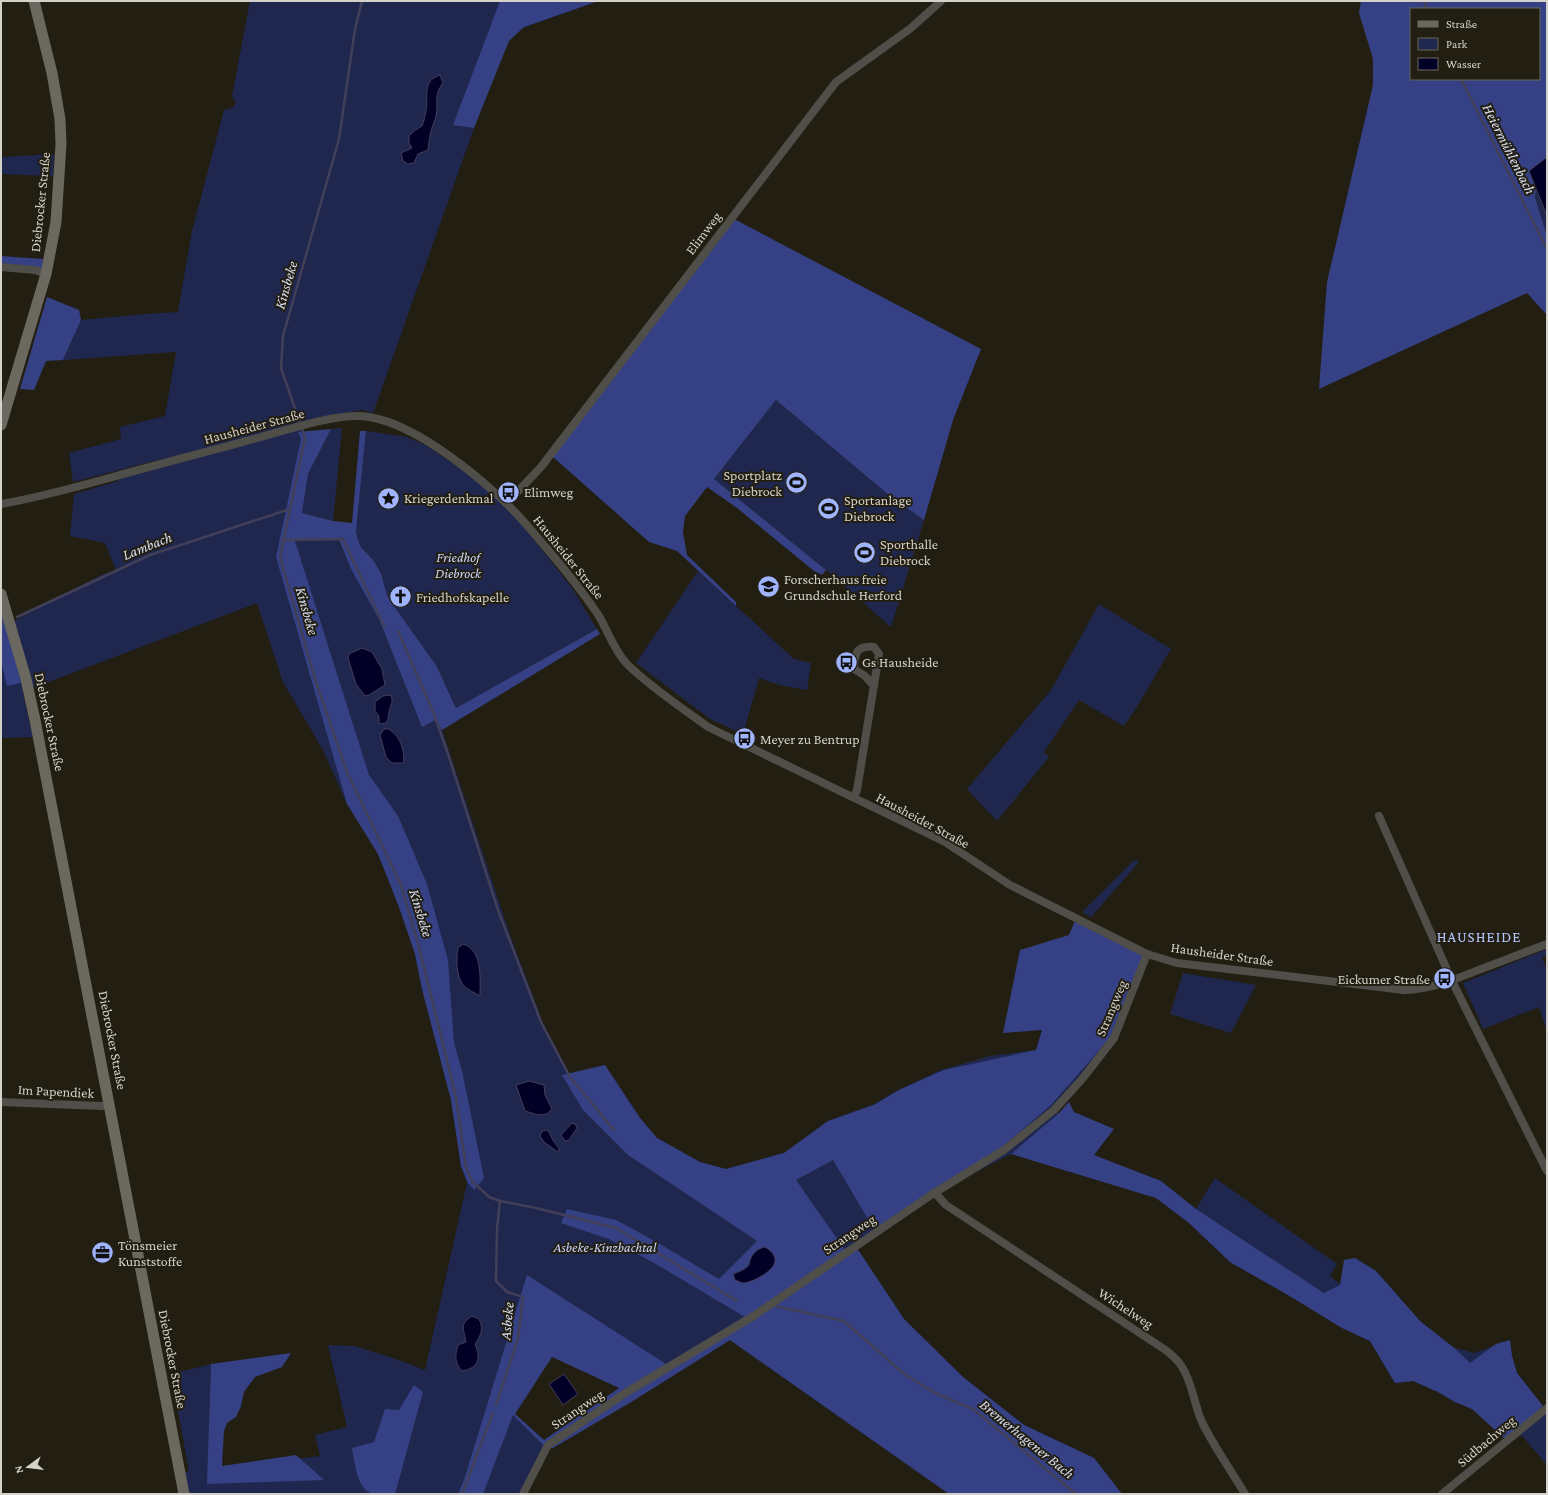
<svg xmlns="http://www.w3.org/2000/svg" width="1548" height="1495" viewBox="0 0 1548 1495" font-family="'Crimson Pro',serif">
<rect width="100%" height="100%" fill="#221e12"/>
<g fill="#1f274f">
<path d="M 250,1 L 599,1 L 489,40 L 459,126 L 474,128 L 373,413 L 361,410 L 300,422 L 305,438 L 280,556 L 299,555 L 295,541 L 338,540 L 344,553 L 346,553 L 351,569 L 385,625 L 428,723 L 435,720 L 442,730 L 511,938 L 543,1023 L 568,1074 L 605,1065 L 640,1118 L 657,1138 L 700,1162 L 726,1169 L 784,1153 L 828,1121 L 874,1104 L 898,1090 L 941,1070 L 990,1056 L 1036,1050 L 1043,1030 L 1106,1049 L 1055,1110 L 1093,1155 L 1161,1181 L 1196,1209 L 1215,1178 L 1337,1264 L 1330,1276 L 1340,1284 L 1352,1267 L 1376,1271 L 1420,1321 L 1453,1347 L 1474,1353 L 1510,1340 L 1512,1356 L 1517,1373 L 1543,1406 L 1547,1409 L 1547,1465 L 1522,1436 L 1505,1439 L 1472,1409 L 1455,1402 L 1438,1392 L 1413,1381 L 1395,1383 L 1370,1341 L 1342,1328 L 1288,1295 L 1230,1262 L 1189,1223 L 1156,1198 L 1011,1154 L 936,1193 L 853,1244 L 904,1319 L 963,1377 L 1024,1425 L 1094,1458 L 1122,1494 L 949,1494 L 730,1340 L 666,1364 L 551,1355 L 513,1414 L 544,1446 L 521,1494 L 189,1494 L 184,1472 L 189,1471 L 171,1374 L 211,1364 L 208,1469 L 320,1456 L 315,1435 L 347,1427 L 328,1345 L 354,1346 L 393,1358 L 425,1370 L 467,1183 L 461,1166 L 451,1100 L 422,989 L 415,954 L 399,907 L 378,854 L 347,804 L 323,750 L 283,682 L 257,603 L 38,686 L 22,688 L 33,737 L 1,738 L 1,628 L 101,575 L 116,570 L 105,543 L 70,536 L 74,494 L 118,481 L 117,479 L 162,464 L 162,459 L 73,482 L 69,453 L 121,439 L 120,427 L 165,416 L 176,352 L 63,360 L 81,320 L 146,314 L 178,312 L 192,231 L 224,110 L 232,108 L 236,103 L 232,96 Z"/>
<path d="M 54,154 L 53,176 L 1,174 L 1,157 Z"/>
<path d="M 1536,190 L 1547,216 L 1547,236 L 1535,197 Z"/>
<path d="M 776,400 L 891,497 L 924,520 L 891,627 L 826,570 L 714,479 Z"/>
<path d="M 342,428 L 333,521 L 302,513 L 308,474 L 331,429 Z"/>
<path d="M 366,431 L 407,437 L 427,446 L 484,485 L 510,509 L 572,588 L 597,629 L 456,708 L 436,665 L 391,602 L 387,595 L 381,573 L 373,560 L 360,546 L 356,532 Z"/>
<path d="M 698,571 L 794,659 L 811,663 L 807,690 L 779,685 L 759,678 L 743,734 L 710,719 L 636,663 Z"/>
<path d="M 1099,604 L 1171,649 L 1138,705 L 1124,726 L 1079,700 L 1044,752 L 1049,757 L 997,821 L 967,789 L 1051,690 Z"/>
<path d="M 1134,860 L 1139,862 L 1091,917 L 1082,912 Z"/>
<path d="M 1547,949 L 1547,955 L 1542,957 L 1547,972 L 1547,1032 L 1539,1007 L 1483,1029 L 1463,983 Z"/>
<path d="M 1183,973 L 1256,985 L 1231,1033 L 1170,1014 Z"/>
</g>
<g fill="#354184" fill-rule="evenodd">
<path d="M 500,1 L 598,1 L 524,27 L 509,41 L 474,128 L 453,125 Z"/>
<path d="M 1361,1 L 1547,1 L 1547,157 L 1529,171 L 1536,190 L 1535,197 L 1547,236 L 1547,315 L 1527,293 L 1319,389 L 1327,282 L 1373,85 L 1373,59 L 1359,13 ZM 1411,9 L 1539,9 L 1539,79 L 1411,79 Z"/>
<path d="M 734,219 L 981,349 L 953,420 L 924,520 L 891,497 L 776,400 L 714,479 L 826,570 L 822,575 L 814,571 L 737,508 L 707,487 L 685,516 L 683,532 L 687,555 L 736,602 L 736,606 L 677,551 L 649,542 L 553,457 Z"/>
<path d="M 1,256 L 43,259 L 42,269 L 1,263 Z"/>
<path d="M 47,297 L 79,310 L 81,320 L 63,360 L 46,361 L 34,390 L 20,389 Z"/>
<path d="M 331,429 L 308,474 L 302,513 L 333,521 L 352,523 L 360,431 L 366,431 L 356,532 L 360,546 L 373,560 L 381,573 L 387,595 L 391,602 L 436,665 L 456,708 L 597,629 L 600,634 L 442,730 L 435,720 L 422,727 L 379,619 L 351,569 L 339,540 L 295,541 L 369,775 L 398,816 L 427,884 L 448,960 L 454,1043 L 462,1071 L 484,1178 L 474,1190 L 468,1183 L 461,1166 L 451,1100 L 422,989 L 415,954 L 399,907 L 378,854 L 347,804 L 276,557 L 301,439 L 298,432 Z"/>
<path d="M 1,614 L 6,626 L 21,683 L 7,686 L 1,661 Z"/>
<path d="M 1075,921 L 1143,955 L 1110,1038 L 1050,1106 L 1002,1147 L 875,1231 L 833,1160 L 796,1180 L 845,1250 L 857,1248 L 904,1319 L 963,1377 L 1024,1425 L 1094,1458 L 1122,1494 L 949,1494 L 730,1340 L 633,1401 L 553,1448 L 547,1449 L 513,1415 L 483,1494 L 458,1494 L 464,1480 L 527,1275 L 666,1364 L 745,1317 L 656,1264 L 609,1239 L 561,1223 L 567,1209 L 616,1220 L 653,1240 L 719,1279 L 757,1241 L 628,1155 L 583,1110 L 562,1075 L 605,1065 L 640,1118 L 657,1138 L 700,1162 L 726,1169 L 784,1153 L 828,1121 L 874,1105 L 899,1090 L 944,1070 L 1036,1050 L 1042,1030 L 1003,1033 L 1020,950 L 1069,935 ZM 552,1357 L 619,1388 L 544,1440 L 515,1414 Z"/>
<path d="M 1069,1102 L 1074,1112 L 1114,1129 L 1094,1155 L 1161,1181 L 1196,1209 L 1324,1293 L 1340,1285 L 1344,1260 L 1355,1258 L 1376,1271 L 1420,1321 L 1453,1347 L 1470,1363 L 1496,1344 L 1510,1340 L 1512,1356 L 1517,1373 L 1543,1406 L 1505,1439 L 1472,1409 L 1455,1402 L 1438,1392 L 1413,1381 L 1395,1383 L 1370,1341 L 1342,1328 L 1288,1295 L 1230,1262 L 1189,1223 L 1156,1198 L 1011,1154 L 1058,1114 Z"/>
<path d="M 291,1353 L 282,1367 L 255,1377 L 244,1392 L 241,1406 L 236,1417 L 227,1423 L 224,1431 L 222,1466 L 296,1455 L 324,1480 L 207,1484 L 211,1364 Z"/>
<path d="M 414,1385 L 423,1392 L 395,1494 C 389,1494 379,1495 373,1494 C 356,1488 355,1463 352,1448 L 374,1442 L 385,1409 L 399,1410 Z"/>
</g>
<g fill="#030027" stroke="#423f58">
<path d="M 440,75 L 443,83 C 433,96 439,102 436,116 C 436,119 434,121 433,125 C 430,132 429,141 428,150 L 418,154 L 414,163 L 408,164 L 403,161 L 401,153 L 412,148 L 409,143 L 409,136 L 414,131 L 422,126 C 424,121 425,116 426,111 C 429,97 421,81 440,75 Z"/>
<path d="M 1547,157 L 1547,216 L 1529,171 Z"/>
<path d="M 362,648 L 372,652 L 382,669 L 385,685 L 369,695 L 365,696 L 356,684 L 348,658 L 349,654 Z"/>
<path d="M 391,695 C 394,703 390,705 389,712 C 388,717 389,718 386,723 L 379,724 L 379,716 L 375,711 L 375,702 L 383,696 Z"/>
<path d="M 384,729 L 389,729 C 401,738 404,748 404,763 L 392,763 L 386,757 L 380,735 Z"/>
<path d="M 463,944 C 483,950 480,979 480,996 C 475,993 468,990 464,986 C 456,977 456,959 458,948 Z"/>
<path d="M 529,1081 L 544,1085 L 545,1095 L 552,1109 L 547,1114 L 538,1115 L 525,1111 L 516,1085 Z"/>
<path d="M 572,1123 L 575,1124 L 577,1128 L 569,1140 L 565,1141 L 561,1135 Z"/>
<path d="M 547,1130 C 551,1134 551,1138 554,1142 C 556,1145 558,1146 559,1150 L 558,1152 L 544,1142 L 540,1136 L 542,1131 Z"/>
<path d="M 765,1247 C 768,1249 773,1252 774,1256 C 781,1268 754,1282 744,1283 C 741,1283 738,1281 735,1280 L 733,1274 C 738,1272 744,1270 748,1266 C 750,1263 749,1264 750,1260 C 752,1254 758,1248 765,1247 Z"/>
<path d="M 472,1316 L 479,1319 C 484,1329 481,1335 475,1344 C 481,1359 479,1368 462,1371 C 454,1362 455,1356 458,1345 L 466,1342 C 464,1329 459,1324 472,1316 Z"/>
<path d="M 564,1374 L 578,1394 L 563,1405 L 549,1384 Z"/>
</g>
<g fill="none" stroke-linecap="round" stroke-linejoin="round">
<g stroke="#423f58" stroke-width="2.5">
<path d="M 362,1 L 355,29 L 339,139 L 283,336 L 281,368 L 305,438 L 280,557 L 316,682 L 347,772 L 401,885 L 418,943 L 456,1097 L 466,1167 L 472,1181 L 489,1197 L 500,1201 L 536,1208 L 616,1228 L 737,1301"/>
<path d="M 1424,1 L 1427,9"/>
<path d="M 1461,79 L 1547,249"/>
<path d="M 283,540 L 343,539 L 384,626"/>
<path d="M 17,617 L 150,555 L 290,509"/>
<path d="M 1,623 L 2,623"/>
<path d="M 398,631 L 434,714 L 449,757 L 498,910 L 541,1022 L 570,1077 L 614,1130"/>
<path d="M 775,1306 L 844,1321 L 904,1374 L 935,1393 L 973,1409 L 1076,1494"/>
<path d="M 496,1405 L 518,1339 L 523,1297 L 507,1292 L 496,1281 L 497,1229 L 500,1201"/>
<path d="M 462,1494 L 493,1413"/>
</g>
<g stroke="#4f4e48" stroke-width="8">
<path d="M 1,267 L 35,270 L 46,274"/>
<path d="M 507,503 L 541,467 L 836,82 L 911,28 L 941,1"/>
<path d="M 1,504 C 37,498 73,488 109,478 C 159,464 210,451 261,437 C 289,429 341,412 369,417 C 420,425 491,485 525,523 C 550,552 575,581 597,613 C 608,630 613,649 627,664 C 649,686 682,708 708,727 L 945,842 L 1010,885 L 1147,954 L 1177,963 L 1404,990 C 1432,989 1456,979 1481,969 C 1503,961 1525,952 1547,944"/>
<path d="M 854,797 L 857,790 L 879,654 L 874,647 C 857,645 854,653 854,669 L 865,676 L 874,686"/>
<path d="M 1379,816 L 1452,981 L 1547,1171"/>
<path d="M 1,1102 L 102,1106 L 110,1105"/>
<path d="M 935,1193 L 946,1205 L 1167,1351 C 1173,1356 1179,1361 1182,1367 C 1192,1381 1194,1405 1202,1422 C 1214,1447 1231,1470 1245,1494"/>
<path d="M 523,1494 L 548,1445 L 627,1392 L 755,1315 L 931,1195 L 1004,1150 L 1054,1110 L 1083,1078 L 1114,1038 L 1147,954"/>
<path d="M 1442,1494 L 1547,1408"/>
</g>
<g stroke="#6b685f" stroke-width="11">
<path d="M 1,425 L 46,274 L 56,222 L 61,144 L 60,119 L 52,73 L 34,1"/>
<path d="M 1,594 L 26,679 L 35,720 L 184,1494"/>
</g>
</g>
<defs>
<symbol id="stadium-disc" viewBox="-11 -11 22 22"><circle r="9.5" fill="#a0b3fd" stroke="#221e12"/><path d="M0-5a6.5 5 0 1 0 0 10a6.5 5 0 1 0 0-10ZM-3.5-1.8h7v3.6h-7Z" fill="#111"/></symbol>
<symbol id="bus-disc" viewBox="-11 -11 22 22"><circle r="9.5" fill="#a0b3fd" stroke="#221e12"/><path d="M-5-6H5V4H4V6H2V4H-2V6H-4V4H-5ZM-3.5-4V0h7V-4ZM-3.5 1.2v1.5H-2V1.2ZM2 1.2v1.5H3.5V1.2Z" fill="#111"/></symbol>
<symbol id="sight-disc" viewBox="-11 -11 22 22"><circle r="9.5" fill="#a0b3fd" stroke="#221e12"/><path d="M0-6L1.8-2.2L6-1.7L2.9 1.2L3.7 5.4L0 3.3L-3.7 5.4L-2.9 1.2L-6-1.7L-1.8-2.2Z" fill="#111"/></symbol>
<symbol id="school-disc" viewBox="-11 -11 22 22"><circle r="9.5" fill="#a0b3fd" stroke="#221e12"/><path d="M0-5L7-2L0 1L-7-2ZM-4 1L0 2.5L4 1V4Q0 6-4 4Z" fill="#111"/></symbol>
<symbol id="church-disc" viewBox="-11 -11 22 22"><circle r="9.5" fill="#a0b3fd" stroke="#221e12"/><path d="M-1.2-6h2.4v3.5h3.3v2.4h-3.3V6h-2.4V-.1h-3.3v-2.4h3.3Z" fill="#111"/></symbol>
<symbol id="office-disc" viewBox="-11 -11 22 22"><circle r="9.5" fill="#a0b3fd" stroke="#221e12"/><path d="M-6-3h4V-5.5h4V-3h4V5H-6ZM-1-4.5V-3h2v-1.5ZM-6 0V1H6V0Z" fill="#111"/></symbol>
</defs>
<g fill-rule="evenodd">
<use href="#stadium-disc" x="784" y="470" width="25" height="25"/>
<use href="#bus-disc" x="496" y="480" width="25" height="25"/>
<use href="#sight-disc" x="376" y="486" width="25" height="25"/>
<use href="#stadium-disc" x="816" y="496" width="25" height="25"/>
<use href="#stadium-disc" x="852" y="540" width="25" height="25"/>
<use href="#school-disc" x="756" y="574" width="25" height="25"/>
<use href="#church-disc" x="388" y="584" width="25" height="25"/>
<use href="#bus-disc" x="834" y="650" width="25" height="25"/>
<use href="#bus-disc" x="732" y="726" width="25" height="25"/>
<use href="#bus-disc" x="1432" y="966" width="25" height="25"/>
<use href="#office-disc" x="90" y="1240" width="25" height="25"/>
</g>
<g text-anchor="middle" stroke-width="4" stroke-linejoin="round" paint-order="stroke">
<g font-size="14" fill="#d4d1ca" stroke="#221e12">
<text transform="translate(40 202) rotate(-84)" y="5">Diebrocker Straße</text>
<text transform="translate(703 233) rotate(-53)" y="5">Elimweg</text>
<text transform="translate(254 426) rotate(-15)" y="5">Hausheider Straße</text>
<text transform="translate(569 557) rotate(51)" y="5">Hausheider Straße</text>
<text transform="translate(50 722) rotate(78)" y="5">Diebrocker Straße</text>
<text transform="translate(923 820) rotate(28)" y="5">Hausheider Straße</text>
<text transform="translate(1222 954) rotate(8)" y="5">Hausheider Straße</text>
<text transform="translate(1111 1008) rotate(-67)" y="5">Strangweg</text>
<text transform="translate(113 1040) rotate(79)" y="5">Diebrocker Straße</text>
<text transform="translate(56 1091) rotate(3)" y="5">Im Papendiek</text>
<text transform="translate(849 1234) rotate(-34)" y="5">Strangweg</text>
<text transform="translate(1126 1308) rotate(33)" y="5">Wichelweg</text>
<text transform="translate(173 1359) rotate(79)" y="5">Diebrocker Straße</text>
<text transform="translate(577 1409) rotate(-34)" y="5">Strangweg</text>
<text transform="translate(1486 1441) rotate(-40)" y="5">Südbachweg</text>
</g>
<g font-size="14" fill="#d4d1ca" stroke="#221e12" text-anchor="start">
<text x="782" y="480" text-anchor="end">Sportplatz<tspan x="782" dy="16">Diebrock</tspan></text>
<text x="524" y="497">Elimweg</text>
<text x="404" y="503">Kriegerdenkmal</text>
<text x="844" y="505">Sportanlage<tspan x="844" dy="16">Diebrock</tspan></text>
<text x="880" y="549">Sporthalle<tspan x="880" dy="16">Diebrock</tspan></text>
<text x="784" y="584">Forscherhaus freie<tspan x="784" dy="16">Grundschule Herford</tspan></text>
<text x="416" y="602">Friedhofskapelle</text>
<text x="862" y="667">Gs Hausheide</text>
<text x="760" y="744">Meyer zu Bentrup</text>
<text x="1430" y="984" text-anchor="end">Eickumer Straße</text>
<text x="118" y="1250">Tönsmeier<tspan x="118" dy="16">Kunststoffe</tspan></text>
</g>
<g font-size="14" font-style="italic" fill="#c9d4fc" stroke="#221e12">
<text x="458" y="562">Friedhof<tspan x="458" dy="16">Diebrock</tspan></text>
<text x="605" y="1252">Asbeke-Kinzbachtal</text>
</g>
<g font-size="15" font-style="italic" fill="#d8ddf2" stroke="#221e12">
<text transform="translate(1509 149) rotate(63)" y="5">Heiermühlenbach</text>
<text transform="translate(286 285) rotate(-74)" y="5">Kinsbeke</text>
<text transform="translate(147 546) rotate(-22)" y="5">Lambach</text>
<text transform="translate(307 611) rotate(74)" y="5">Kinsbeke</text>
<text transform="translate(421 913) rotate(73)" y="5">Kinsbeke</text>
<text transform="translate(507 1321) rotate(-85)" y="5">Asbeke</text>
<text transform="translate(1027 1439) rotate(39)" y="5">Bremerhagener Bach</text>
</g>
<g font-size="15" letter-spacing="1" fill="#b7c7fe" stroke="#221e12">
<text x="1479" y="942">HAUSHEIDE</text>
</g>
</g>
<rect width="1548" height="1495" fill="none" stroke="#d4d1ca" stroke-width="4"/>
<rect x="1410" y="8" width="130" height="72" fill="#221e12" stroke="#69665c"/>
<rect x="1418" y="21" width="20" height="6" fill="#6b685f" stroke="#69665c"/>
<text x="1446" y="28" font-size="12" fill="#d4d1ca">Straße</text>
<rect x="1418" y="38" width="20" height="12" fill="#1f274f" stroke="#69665c"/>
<text x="1446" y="48" font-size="12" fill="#d4d1ca">Park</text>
<rect x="1418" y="58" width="20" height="12" fill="#030027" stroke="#69665c"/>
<text x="1446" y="68" font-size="12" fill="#d4d1ca">Wasser</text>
<g transform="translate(28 1467) rotate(255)" stroke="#221e12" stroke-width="3" paint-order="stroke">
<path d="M0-3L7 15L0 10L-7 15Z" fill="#d4d1ca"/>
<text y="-6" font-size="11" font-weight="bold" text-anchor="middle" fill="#d4d1ca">N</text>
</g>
</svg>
